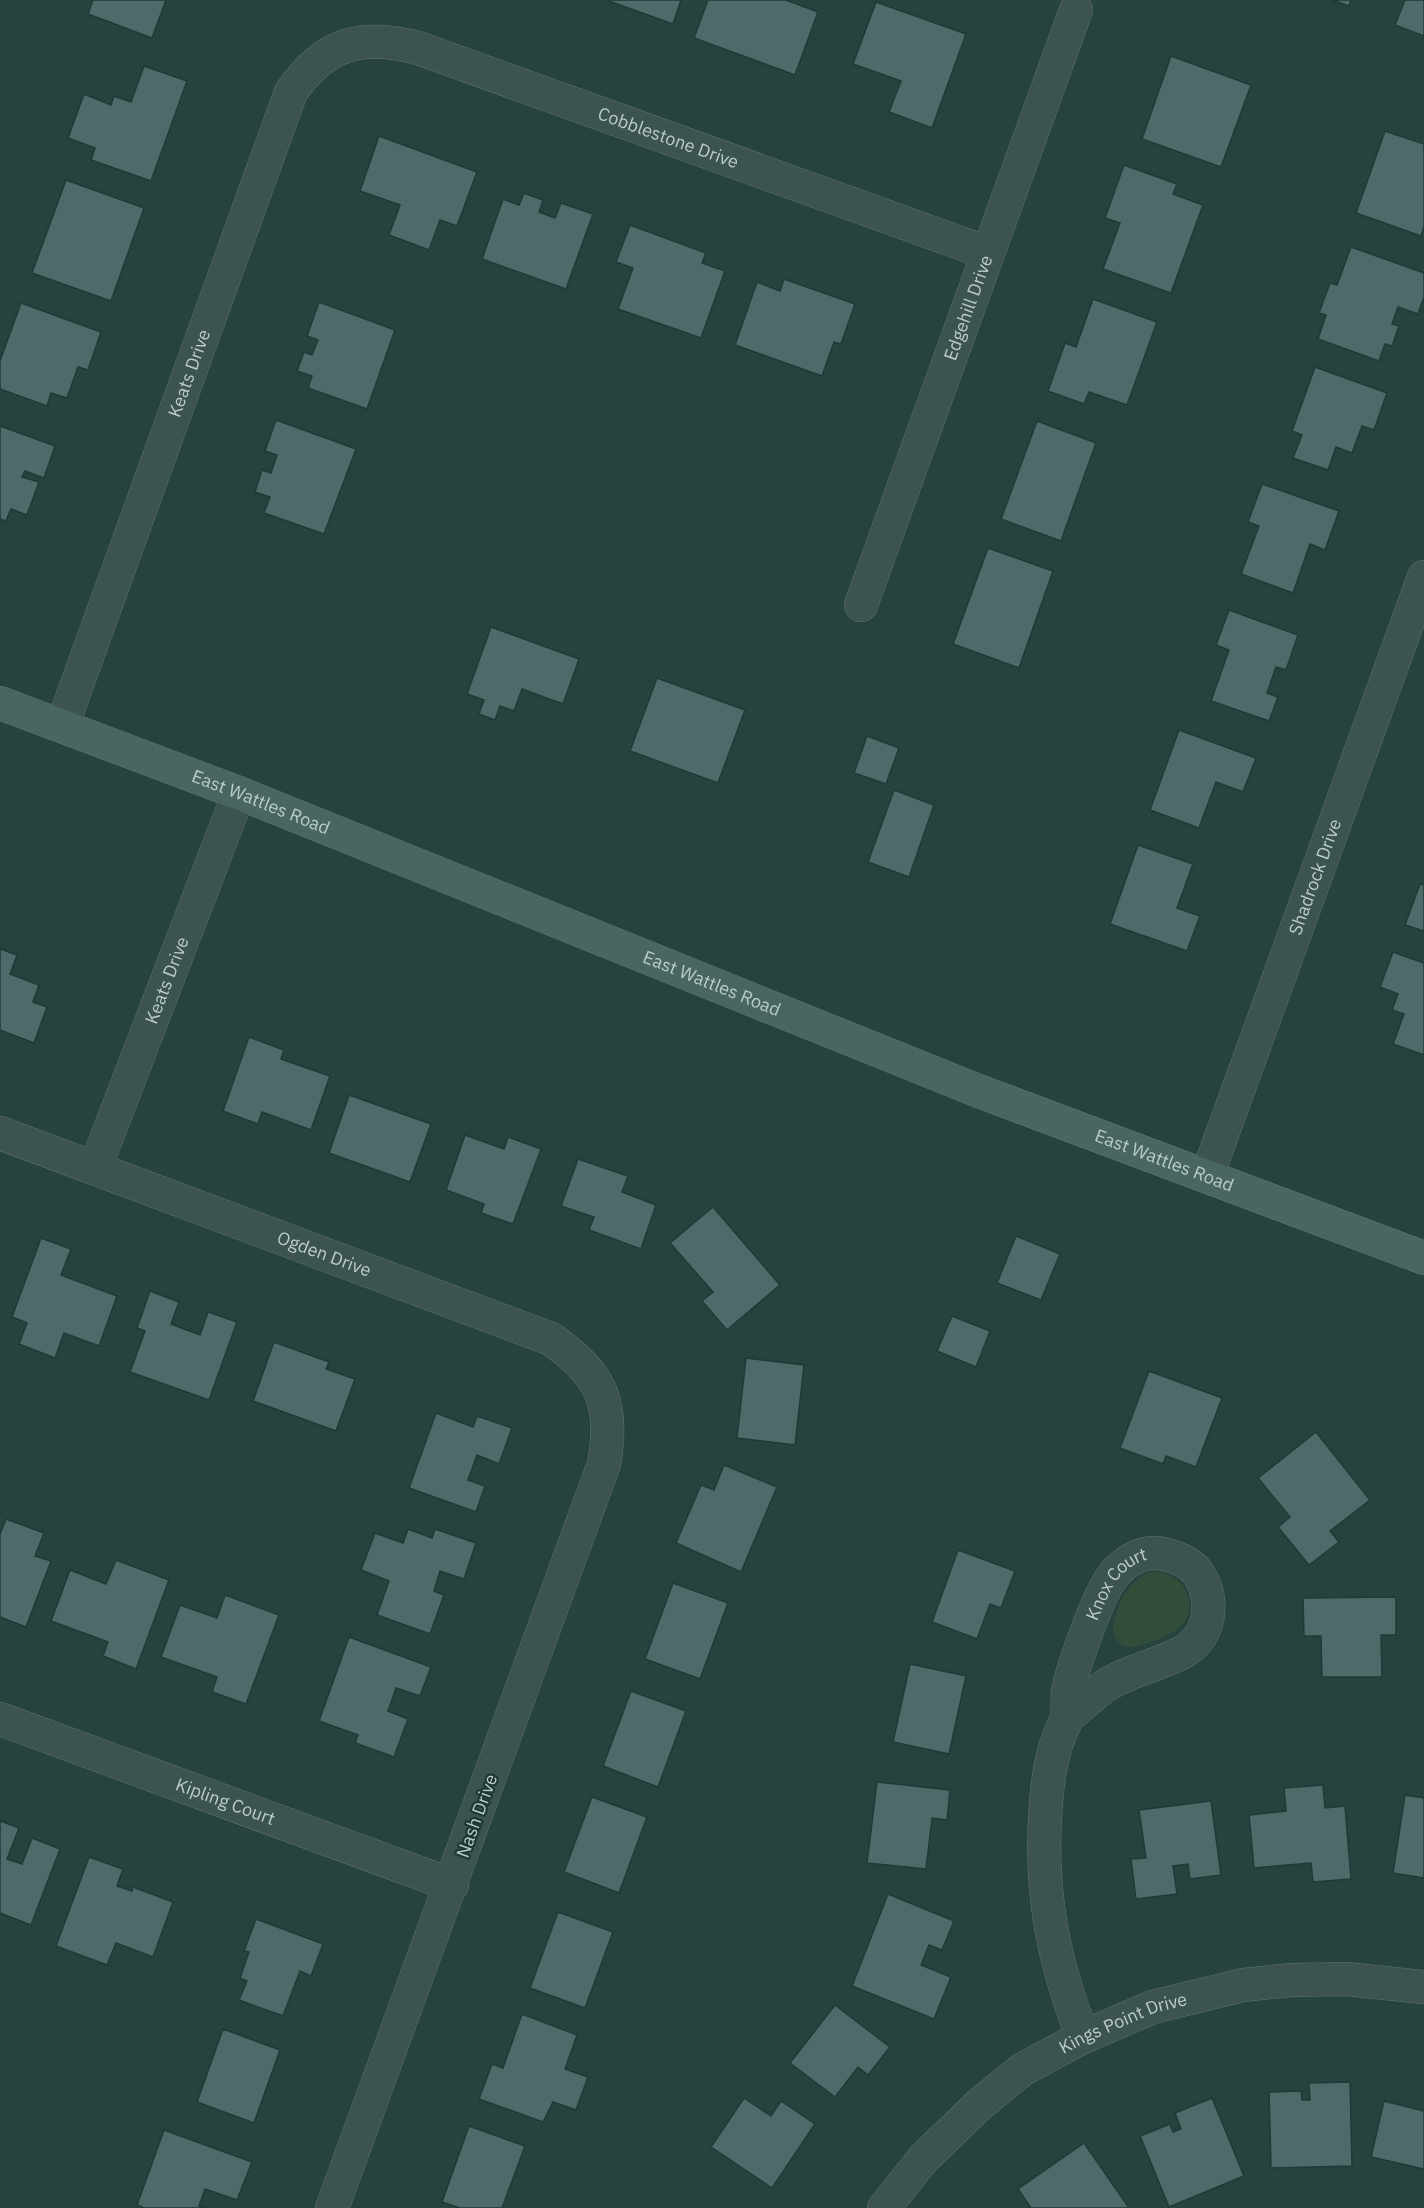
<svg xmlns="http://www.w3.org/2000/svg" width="1424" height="2208" viewBox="0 0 1424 2208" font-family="'IBM Plex Sans',sans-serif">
<rect width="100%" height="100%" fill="#27433f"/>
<path fill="#324d3a" d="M 1153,1571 C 1167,1573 1181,1578 1187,1593 C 1198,1623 1172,1636 1147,1643 C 1140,1645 1132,1649 1124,1646 C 1118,1643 1115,1638 1113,1632 C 1114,1606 1128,1579 1153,1571 Z"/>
<g fill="#4d6b69" stroke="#223a37" stroke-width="1.5">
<path d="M 93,0 L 166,0 L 152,38 L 88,14 Z"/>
<path d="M 606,0 L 681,0 L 673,24 Z"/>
<path d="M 708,0 L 786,0 L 818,12 L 795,75 L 694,38 Z"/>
<path d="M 1332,0 L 1351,0 L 1349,6 Z"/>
<path d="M 1405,0 L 1424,0 L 1424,36 L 1395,25 Z"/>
<path d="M 876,2 L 966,34 L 932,128 L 889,112 L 901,81 L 853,64 Z"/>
<path d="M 1171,56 L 1251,85 L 1221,167 L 1142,139 Z"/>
<path d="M 144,66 L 187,81 L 151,181 L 91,160 L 95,148 L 68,138 L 84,94 L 111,105 L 114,96 L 131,102 Z"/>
<path d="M 1385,131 L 1424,144 L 1424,227 L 1421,236 L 1356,213 Z"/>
<path d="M 379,136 L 477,172 L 457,226 L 440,220 L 429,250 L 389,235 L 400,205 L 360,191 Z"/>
<path d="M 1124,165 L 1177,184 L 1173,194 L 1203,205 L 1171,293 L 1103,269 L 1120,223 L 1105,218 Z"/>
<path d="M 66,180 L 144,208 L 111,301 L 32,273 Z"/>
<path d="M 524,193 L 543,200 L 539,212 L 555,218 L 561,203 L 593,214 L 566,289 L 482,259 L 503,199 L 519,205 Z"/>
<path d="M 630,225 L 706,253 L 702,263 L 725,271 L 701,338 L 618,309 L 633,268 L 616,262 Z"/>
<path d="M 1351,247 L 1424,273 L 1424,297 L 1418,314 L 1398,307 L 1392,324 L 1399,326 L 1392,346 L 1385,344 L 1379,361 L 1318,339 L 1326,315 L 1319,313 L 1330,283 L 1337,285 Z"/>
<path d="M 784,279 L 855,304 L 841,344 L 834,342 L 822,376 L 735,345 L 757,282 L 780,291 Z"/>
<path d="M 1093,299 L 1157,322 L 1127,405 L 1089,392 L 1084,404 L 1048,391 L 1065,343 L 1076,347 Z"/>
<path d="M 319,302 L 395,330 L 367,409 L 308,388 L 312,376 L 297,371 L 304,352 L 312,355 L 318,340 L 307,336 Z"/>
<path d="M 21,303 L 101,332 L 88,370 L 78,367 L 67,398 L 51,393 L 47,406 L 0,389 L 0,361 Z"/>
<path d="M 1315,367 L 1387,393 L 1374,430 L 1362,426 L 1352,453 L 1336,447 L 1328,470 L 1293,458 L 1302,435 L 1292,431 Z"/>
<path d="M 276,420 L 356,449 L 324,534 L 264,513 L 270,497 L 255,492 L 262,470 L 271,473 L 277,455 L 265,451 Z"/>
<path d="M 1037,421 L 1096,443 L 1061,541 L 1001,519 Z"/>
<path d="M 0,426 L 55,446 L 44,478 L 25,471 L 22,477 L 39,482 L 27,515 L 11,509 L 6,521 L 0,519 Z"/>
<path d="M 1262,484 L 1339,511 L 1325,550 L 1310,544 L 1293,593 L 1241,574 L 1259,526 L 1248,522 Z"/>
<path d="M 988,548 L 1053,571 L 1019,668 L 953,644 Z"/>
<path d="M 1229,610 L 1298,635 L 1286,670 L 1276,667 L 1267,693 L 1278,697 L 1269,721 L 1211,701 L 1229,650 L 1216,645 Z"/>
<path d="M 491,627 L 579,659 L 563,704 L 522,689 L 514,711 L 500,706 L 495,720 L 479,714 L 484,700 L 467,694 Z"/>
<path d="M 657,678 L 745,710 L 718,783 L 630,751 Z"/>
<path d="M 1179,730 L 1256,758 L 1243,792 L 1216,782 L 1199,828 L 1150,810 Z"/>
<path d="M 867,736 L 899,748 L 886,784 L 854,773 Z"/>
<path d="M 894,790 L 934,805 L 909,877 L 868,862 Z"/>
<path d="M 1138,845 L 1193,864 L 1177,908 L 1200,916 L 1187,951 L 1110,924 Z"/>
<path d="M 1420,884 L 1424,885 L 1424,931 L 1405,925 Z"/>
<path d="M 0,949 L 17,955 L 10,974 L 39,985 L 33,1002 L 47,1007 L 34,1043 L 0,1030 Z"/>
<path d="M 1393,952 L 1424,963 L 1424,1055 L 1393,1044 L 1404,1014 L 1392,1010 L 1398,994 L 1380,987 Z"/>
<path d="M 249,1037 L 284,1050 L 281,1059 L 330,1076 L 311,1130 L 262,1112 L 258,1124 L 223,1111 Z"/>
<path d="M 349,1095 L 431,1124 L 410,1182 L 329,1153 Z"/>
<path d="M 465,1135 L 504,1149 L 508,1137 L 541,1149 L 513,1224 L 481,1213 L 484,1204 L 446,1190 Z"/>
<path d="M 578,1159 L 628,1176 L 622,1192 L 656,1205 L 641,1249 L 589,1230 L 594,1217 L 561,1206 Z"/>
<path d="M 713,1207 L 780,1285 L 727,1330 L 702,1301 L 713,1292 L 670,1243 Z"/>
<path d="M 1016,1236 L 1060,1254 L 1041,1300 L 997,1283 Z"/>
<path d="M 41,1238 L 71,1249 L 61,1275 L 117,1296 L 99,1346 L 64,1333 L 55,1358 L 19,1344 L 27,1323 L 12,1317 Z"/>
<path d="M 150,1291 L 179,1302 L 171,1324 L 200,1335 L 208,1312 L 237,1322 L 209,1400 L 130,1372 L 145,1331 L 137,1328 Z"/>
<path d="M 952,1316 L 990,1331 L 976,1367 L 937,1351 Z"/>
<path d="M 274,1342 L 329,1362 L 326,1369 L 355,1379 L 336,1431 L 253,1401 Z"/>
<path d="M 746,1358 L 804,1365 L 795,1445 L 737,1438 Z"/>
<path d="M 1149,1371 L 1222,1398 L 1196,1467 L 1166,1456 L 1163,1464 L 1120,1448 Z"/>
<path d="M 436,1413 L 473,1427 L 477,1416 L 512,1428 L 499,1464 L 477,1455 L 468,1480 L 485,1486 L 476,1512 L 409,1488 Z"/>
<path d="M 1316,1432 L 1370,1500 L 1330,1531 L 1339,1542 L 1309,1565 L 1278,1527 L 1290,1517 L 1258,1478 Z"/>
<path d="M 724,1465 L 777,1487 L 741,1572 L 676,1543 L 701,1485 L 714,1490 Z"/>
<path d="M 6,1519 L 44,1533 L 35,1556 L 51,1561 L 26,1627 L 0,1617 L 0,1534 Z"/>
<path d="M 408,1529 L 432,1538 L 435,1529 L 476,1543 L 464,1579 L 440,1571 L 434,1591 L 444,1595 L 430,1634 L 377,1615 L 389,1581 L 361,1570 L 375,1533 L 403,1543 Z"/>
<path d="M 958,1550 L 1015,1571 L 1001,1608 L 990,1604 L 977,1639 L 932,1622 Z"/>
<path d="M 116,1560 L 169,1580 L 136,1669 L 103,1656 L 108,1642 L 51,1621 L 70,1570 L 106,1584 Z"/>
<path d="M 673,1583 L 728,1603 L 700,1679 L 645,1659 Z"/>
<path d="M 225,1595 L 279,1615 L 246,1704 L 212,1692 L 217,1677 L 161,1657 L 180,1605 L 217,1618 Z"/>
<path d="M 1396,1597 L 1396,1635 L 1381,1635 L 1382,1677 L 1322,1677 L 1321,1636 L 1304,1636 L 1303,1598 Z"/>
<path d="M 349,1637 L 431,1667 L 420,1696 L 396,1688 L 388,1711 L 408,1719 L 394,1757 L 355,1743 L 358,1735 L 319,1721 Z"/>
<path d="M 910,1664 L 966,1676 L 949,1754 L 893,1742 Z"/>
<path d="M 631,1691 L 686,1711 L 658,1787 L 603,1766 Z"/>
<path d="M 877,1782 L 950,1790 L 947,1820 L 932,1818 L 926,1869 L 867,1863 Z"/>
<path d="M 1323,1785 L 1325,1808 L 1345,1806 L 1351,1879 L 1313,1882 L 1311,1863 L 1254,1868 L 1249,1815 L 1286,1811 L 1284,1788 Z"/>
<path d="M 1405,1795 L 1424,1798 L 1424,1878 L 1393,1873 Z"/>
<path d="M 592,1797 L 647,1817 L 619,1893 L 564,1872 Z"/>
<path d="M 1211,1801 L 1221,1875 L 1190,1879 L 1188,1864 L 1173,1866 L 1177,1894 L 1136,1899 L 1131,1859 L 1146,1858 L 1139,1810 Z"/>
<path d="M 0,1821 L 19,1828 L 7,1859 L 22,1864 L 32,1838 L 60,1849 L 31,1925 L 0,1913 Z"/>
<path d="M 89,1857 L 123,1869 L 117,1886 L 132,1891 L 133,1887 L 173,1902 L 153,1957 L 116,1943 L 107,1965 L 56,1946 Z"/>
<path d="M 888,1894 L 954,1921 L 942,1950 L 929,1945 L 921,1965 L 951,1977 L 934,2019 L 852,1986 Z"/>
<path d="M 558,1912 L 613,1932 L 585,2008 L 530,1988 Z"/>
<path d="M 256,1919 L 323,1944 L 311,1976 L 300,1971 L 283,2016 L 239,2000 L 247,1981 L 240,1978 L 249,1952 L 244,1951 Z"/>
<path d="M 835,2005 L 890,2047 L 868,2075 L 858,2067 L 835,2097 L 790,2063 Z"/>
<path d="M 522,2014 L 577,2035 L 565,2069 L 588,2077 L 576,2110 L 553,2102 L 543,2122 L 479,2099 L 492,2064 L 503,2068 Z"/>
<path d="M 223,2029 L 280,2050 L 254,2123 L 197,2102 Z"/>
<path d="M 1350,2082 L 1352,2166 L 1271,2168 L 1269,2092 L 1301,2091 L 1302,2100 L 1310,2100 L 1309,2083 Z"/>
<path d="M 744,2098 L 771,2116 L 781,2101 L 815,2124 L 772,2188 L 711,2147 Z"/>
<path d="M 1212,2098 L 1244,2176 L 1169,2207 L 1140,2136 L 1170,2124 L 1173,2132 L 1181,2129 L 1175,2113 Z"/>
<path d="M 1384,2101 L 1424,2111 L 1424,2169 L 1371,2157 Z"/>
<path d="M 469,2126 L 525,2146 L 502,2208 L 460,2208 L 442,2202 Z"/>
<path d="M 164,2130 L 252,2162 L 237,2200 L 205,2189 L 199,2206 L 205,2208 L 144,2208 L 137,2205 Z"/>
<path d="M 1084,2143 L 1129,2208 L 1031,2208 L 1018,2189 Z"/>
</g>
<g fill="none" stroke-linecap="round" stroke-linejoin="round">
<defs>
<g id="street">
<path id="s1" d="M 861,605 L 1076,10"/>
<path id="s2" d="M 62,726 L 291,92 C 325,43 361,33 418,48 L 988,253"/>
<path id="s3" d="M 0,1133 L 551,1339 C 601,1374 615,1402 604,1464 L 332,2208"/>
<path id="s4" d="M 95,1168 L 239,793"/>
<path id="s5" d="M 1207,1176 L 1424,577"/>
<path id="s6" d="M 1067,1718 C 1068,1709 1067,1699 1068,1691 C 1073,1666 1098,1596 1112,1577 C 1123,1562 1144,1549 1163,1554 C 1176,1557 1190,1562 1198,1573 C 1215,1599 1212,1635 1183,1652 C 1159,1665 1131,1670 1108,1684 C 1099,1689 1091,1698 1083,1704 C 1078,1709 1070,1714 1067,1719 C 1053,1744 1048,1775 1046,1803 C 1039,1888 1052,1958 1083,2037"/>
<path id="s7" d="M 0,1719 L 452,1885"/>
<path id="s8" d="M 884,2208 L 923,2159 L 980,2104 L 1023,2069 L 1083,2037 L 1153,2007 L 1243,1985 L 1291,1980 L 1346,1979 L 1424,1987"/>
</g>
<g id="secondary">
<path id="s9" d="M 0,703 L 239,793 L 976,1090 L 1424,1258"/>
</g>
</defs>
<use href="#street" stroke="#5d7370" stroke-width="34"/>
<use href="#secondary" stroke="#5d7370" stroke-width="34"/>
<use href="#street" stroke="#3c5350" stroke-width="33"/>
<use href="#secondary" stroke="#4a6663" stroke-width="33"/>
</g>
<g text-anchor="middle" stroke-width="4.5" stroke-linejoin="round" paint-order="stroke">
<g font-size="18" fill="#b9cccb" stroke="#203835">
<text dy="6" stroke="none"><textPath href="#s2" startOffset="1086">Cobblestone Drive</textPath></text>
<text dy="6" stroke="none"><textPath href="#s1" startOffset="316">Edgehill Drive</textPath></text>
<text dy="6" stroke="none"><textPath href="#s2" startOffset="375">Keats Drive</textPath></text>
<text dy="6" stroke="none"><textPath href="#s9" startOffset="279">East Wattles Road</textPath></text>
<text dy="6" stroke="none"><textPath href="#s5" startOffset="318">Shadrock Drive</textPath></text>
<text dy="6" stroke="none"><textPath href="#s4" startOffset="201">Keats Drive</textPath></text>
<text dy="6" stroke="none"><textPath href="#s9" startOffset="765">East Wattles Road</textPath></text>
<text dy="6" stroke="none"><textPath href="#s9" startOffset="1251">East Wattles Road</textPath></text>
<text dy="6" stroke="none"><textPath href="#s3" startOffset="346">Ogden Drive</textPath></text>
<text dy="6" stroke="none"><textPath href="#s6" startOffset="147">Knox Court</textPath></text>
<text dy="6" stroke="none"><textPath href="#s7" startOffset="240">Kipling Court</textPath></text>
<text transform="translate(477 1816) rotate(-70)" y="6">Nash Drive</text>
<text dy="6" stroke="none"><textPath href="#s8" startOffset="308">Kings Point Drive</textPath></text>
</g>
</g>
</svg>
